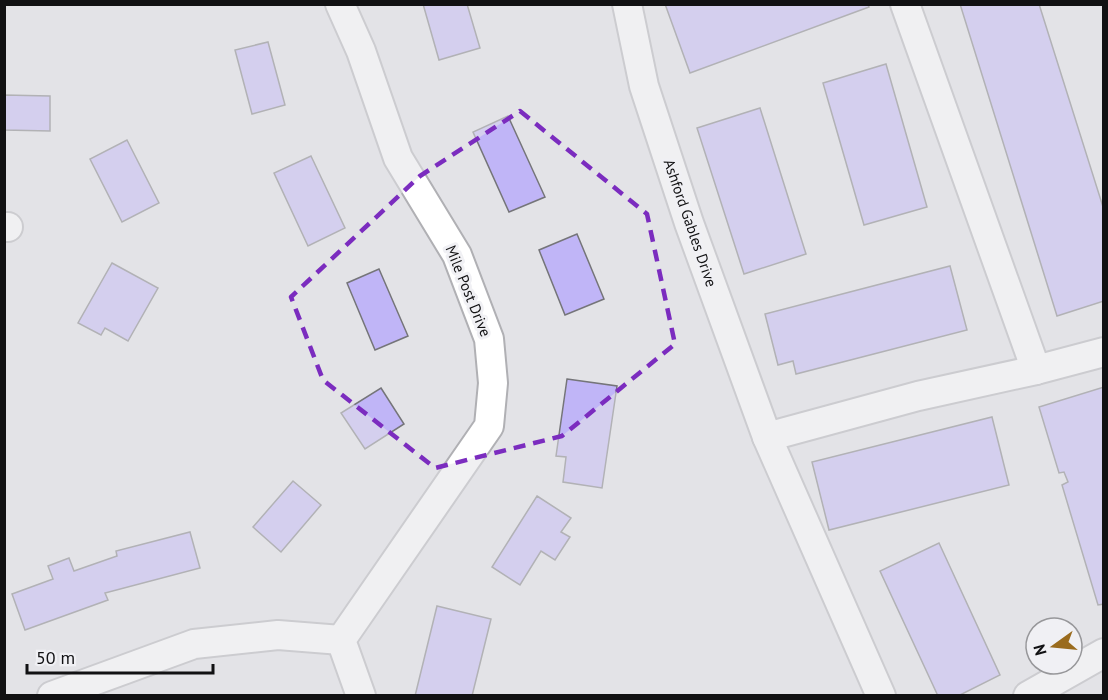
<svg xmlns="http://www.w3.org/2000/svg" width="1108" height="700" viewBox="0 0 1108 700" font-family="'PT Sans',sans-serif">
<rect width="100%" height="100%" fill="#e3e3e7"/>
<g fill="#c0b5f7" stroke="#757579" stroke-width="1.5">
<path d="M 423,4 L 467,4 L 480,48 L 439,60 Z"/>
<path d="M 665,4 L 868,4 L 869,7 L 690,73 Z"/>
<path d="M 960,4 L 1039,4 L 1104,210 L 1104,301 L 1057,316 Z"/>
<path d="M 268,42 L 285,105 L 252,114 L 235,50 Z"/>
<path d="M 886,64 L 927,207 L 864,225 L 823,83 Z"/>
<path d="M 4,95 L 50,96 L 50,131 L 4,130 Z"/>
<path d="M 760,108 L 806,254 L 744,274 L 697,128 Z"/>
<path d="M 508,116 L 545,197 L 509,212 L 473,132 Z"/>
<path d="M 127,140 L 159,203 L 122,222 L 90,159 Z"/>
<path d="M 311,156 L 345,228 L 308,246 L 274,173 Z"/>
<path d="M 577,234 L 604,299 L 565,315 L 539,250 Z"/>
<path d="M 112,263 L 158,288 L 128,341 L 105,328 L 101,335 L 78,323 Z"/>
<path d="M 950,266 L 967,330 L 796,374 L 793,361 L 778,365 L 765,314 Z"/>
<path d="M 379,269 L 408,336 L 375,350 L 347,283 Z"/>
<path d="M 567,379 L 617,386 L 602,488 L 563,482 L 566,457 L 556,456 Z"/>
<path d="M 1104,387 L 1104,604 L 1098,605 L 1062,485 L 1068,482 L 1064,472 L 1059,473 L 1039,407 Z"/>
<path d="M 381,388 L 404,424 L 365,449 L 341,413 Z"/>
<path d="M 992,417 L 1009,485 L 829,530 L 812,462 Z"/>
<path d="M 293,481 L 321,505 L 281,552 L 253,527 Z"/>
<path d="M 537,496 L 571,518 L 561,532 L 570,537 L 555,560 L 541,551 L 520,585 L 492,567 Z"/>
<path d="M 190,532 L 200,568 L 105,593 L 108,600 L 25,630 L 12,594 L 53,579 L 48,566 L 69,558 L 74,571 L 117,556 L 116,551 Z"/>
<path d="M 939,543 L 1000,675 L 958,696 L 938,696 L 880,571 Z"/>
<path d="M 437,606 L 491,619 L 472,696 L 415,696 Z"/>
</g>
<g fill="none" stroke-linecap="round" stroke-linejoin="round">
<defs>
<g id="minor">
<path d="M 340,4 L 361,51 L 398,158 L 457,255 L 489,339 L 493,383 L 489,426 L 341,640 L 361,696"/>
<path d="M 627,4 L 644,86 L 689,223 L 767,437 L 881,696"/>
<path d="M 905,4 L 1036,370"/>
<path d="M 4,227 L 8,227"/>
<path d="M 767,437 L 918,396 L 1036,370 L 1104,352"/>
<path d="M 52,696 L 194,644 L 278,635 L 341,640"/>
<path d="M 1028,696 L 1104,653"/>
</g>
</defs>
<use href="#minor" stroke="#b0b0b4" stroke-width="32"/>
<use href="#minor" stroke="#fff" stroke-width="28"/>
</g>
<path d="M0 0H1108V700H0ZM 520,111 L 647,214 L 675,344 L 562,436 L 435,468 L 323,380 L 291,297 L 420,176 Z" fill="#e3e3e7" fill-opacity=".55" fill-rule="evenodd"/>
<path fill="none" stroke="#7b2cbf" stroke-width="4.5" stroke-dasharray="12 8" stroke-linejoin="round" d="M 520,111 L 647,214 L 675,344 L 562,436 L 435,468 L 323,380 L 291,297 L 420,176 Z"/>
<g text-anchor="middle" stroke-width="6" stroke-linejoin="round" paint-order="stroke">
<g font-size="15" fill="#111113" stroke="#f0f0f4">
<text transform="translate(690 223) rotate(71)" y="5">Ashford Gables Drive</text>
<text transform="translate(468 291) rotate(68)" y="5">Mile Post Drive</text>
</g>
</g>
<rect width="1108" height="700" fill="none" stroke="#111113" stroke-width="12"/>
<g transform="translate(1054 646) rotate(255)"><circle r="28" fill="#f0f0f4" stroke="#97979a" stroke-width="1.5"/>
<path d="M0-4.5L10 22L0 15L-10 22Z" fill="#9a6b1d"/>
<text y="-9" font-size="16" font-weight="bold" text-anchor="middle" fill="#111113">N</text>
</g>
<path d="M27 664v9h186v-9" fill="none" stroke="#111113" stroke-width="3"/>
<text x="36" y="664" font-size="18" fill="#111113" stroke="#f0f0f4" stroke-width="4.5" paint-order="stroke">50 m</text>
</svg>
